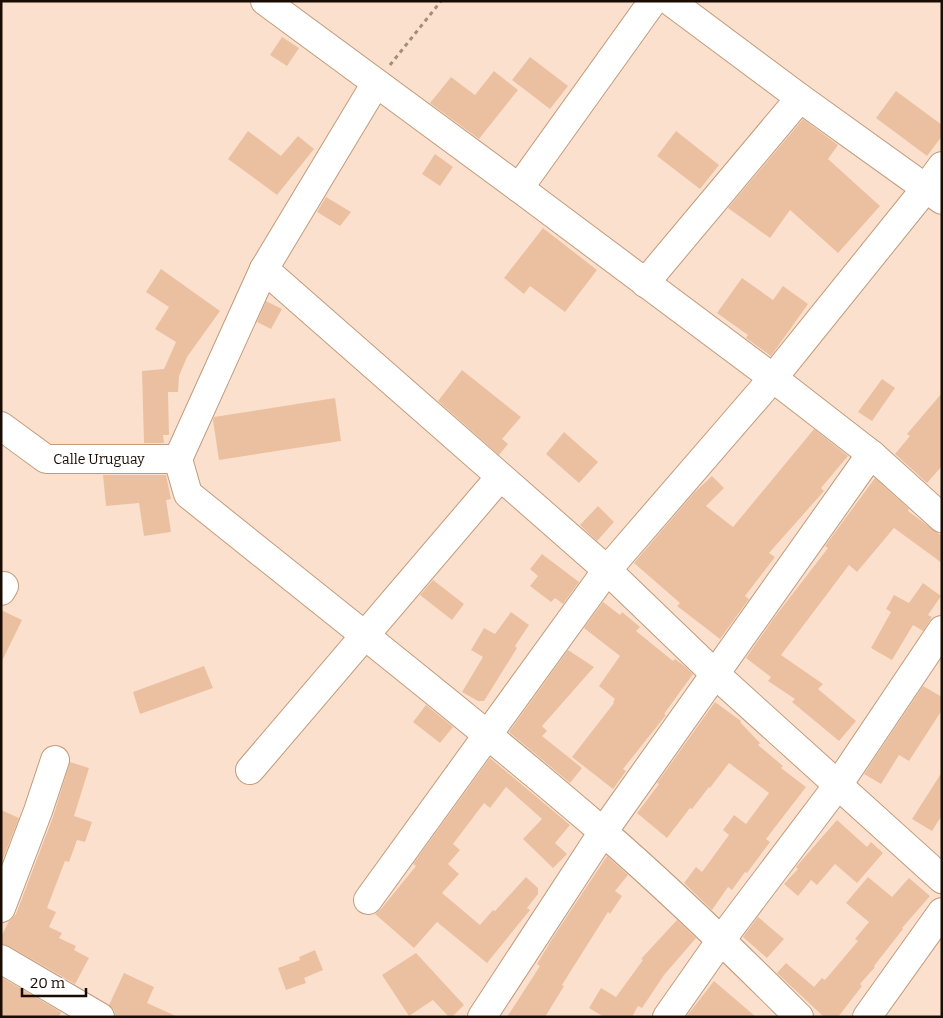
<svg xmlns="http://www.w3.org/2000/svg" width="943" height="1018" viewBox="0 0 943 1018" font-family="Bitter,serif">
<rect width="100%" height="100%" fill="#fbe1cd"/>
<g fill="#ebc0a0">
<path d="M 282,37 L 299,48 L 287,66 L 270,55 Z"/>
<path d="M 530,57 L 568,86 L 550,109 L 512,80 Z"/>
<path d="M 494,71 L 518,90 L 479,139 L 430,103 L 451,77 L 475,95 Z"/>
<path d="M 896,91 L 942,125 L 942,136 L 927,156 L 876,118 Z"/>
<path d="M 803,119 L 838,145 L 828,159 L 880,206 L 838,253 L 790,210 L 770,238 L 728,208 Z"/>
<path d="M 248,131 L 281,156 L 298,136 L 314,149 L 277,195 L 228,159 Z"/>
<path d="M 676,131 L 719,165 L 700,189 L 657,156 Z"/>
<path d="M 435,154 L 453,167 L 440,186 L 422,174 Z"/>
<path d="M 326,197 L 351,212 L 340,226 L 317,212 Z"/>
<path d="M 543,228 L 597,270 L 565,312 L 530,286 L 524,294 L 504,278 Z"/>
<path d="M 161,269 L 220,311 L 187,357 L 179,376 L 178,392 L 168,392 L 169,435 L 163,435 L 164,443 L 144,443 L 142,371 L 164,369 L 176,342 L 155,329 L 169,307 L 146,292 Z"/>
<path d="M 742,278 L 773,300 L 783,286 L 808,304 L 771,356 L 746,338 L 748,335 L 717,313 Z"/>
<path d="M 266,301 L 282,309 L 271,329 L 257,322 Z"/>
<path d="M 462,370 L 521,417 L 502,439 L 508,444 L 499,455 L 438,401 Z"/>
<path d="M 882,379 L 895,388 L 872,421 L 858,412 Z"/>
<path d="M 942,393 L 942,466 L 927,483 L 895,454 L 910,436 L 907,434 Z"/>
<path d="M 335,398 L 341,441 L 219,460 L 213,420 L 214,417 Z"/>
<path d="M 814,429 L 848,456 L 821,488 L 824,491 L 769,553 L 775,557 L 745,596 L 749,599 L 720,639 L 677,606 L 680,603 L 634,563 L 694,493 L 712,476 L 724,488 L 706,506 L 733,527 Z"/>
<path d="M 564,432 L 598,462 L 579,483 L 546,454 Z"/>
<path d="M 103,475 L 166,475 L 171,499 L 166,500 L 171,532 L 144,536 L 139,503 L 106,506 Z"/>
<path d="M 875,478 L 909,509 L 908,511 L 942,536 L 942,563 L 894,528 L 857,572 L 849,565 L 781,655 L 823,684 L 818,689 L 856,721 L 839,741 L 792,702 L 795,699 L 768,681 L 771,677 L 746,658 L 774,618 L 828,548 L 825,546 Z"/>
<path d="M 598,506 L 614,522 L 597,541 L 580,525 Z"/>
<path d="M 542,554 L 579,582 L 563,604 L 555,598 L 551,602 L 530,586 L 538,576 L 530,569 Z"/>
<path d="M 433,580 L 464,604 L 452,620 L 420,595 Z"/>
<path d="M 923,583 L 941,596 L 928,615 L 932,617 L 923,631 L 913,625 L 892,660 L 871,648 L 891,612 L 886,609 L 894,595 L 909,603 Z"/>
<path d="M 603,602 L 620,615 L 622,612 L 640,627 L 636,631 L 673,661 L 675,659 L 683,665 L 693,674 L 664,714 L 666,715 L 623,769 L 626,771 L 613,789 L 572,757 L 614,703 L 613,702 L 615,699 L 599,686 L 620,656 L 584,628 Z"/>
<path d="M 1,610 L 22,620 L 1,663 Z"/>
<path d="M 511,612 L 529,625 L 515,646 L 517,648 L 484,701 L 478,701 L 462,692 L 483,657 L 471,650 L 484,628 L 495,634 Z"/>
<path d="M 568,650 L 594,667 L 542,726 L 547,731 L 542,736 L 582,768 L 570,783 L 509,732 Z"/>
<path d="M 204,666 L 213,688 L 140,714 L 133,692 Z"/>
<path d="M 923,686 L 942,697 L 942,710 L 909,761 L 899,755 L 881,784 L 864,774 Z"/>
<path d="M 715,702 L 741,721 L 740,722 L 760,743 L 758,745 L 783,766 L 781,768 L 806,787 L 766,839 L 770,842 L 747,873 L 745,872 L 732,890 L 728,887 L 712,910 L 684,883 L 696,867 L 702,872 L 729,835 L 723,830 L 734,815 L 746,824 L 769,793 L 729,763 L 710,788 L 709,787 L 692,809 L 690,808 L 667,838 L 637,813 L 659,784 L 657,783 Z"/>
<path d="M 426,705 L 453,727 L 440,743 L 413,722 Z"/>
<path d="M 490,758 L 570,825 L 555,843 L 567,854 L 553,868 L 523,839 L 542,819 L 506,787 L 490,808 L 484,803 L 453,844 L 460,850 L 448,864 L 459,874 L 442,893 L 480,925 L 493,910 L 495,911 L 526,877 L 538,888 L 538,894 L 527,908 L 530,910 L 487,963 L 437,922 L 414,948 L 375,914 L 381,909 L 416,866 L 413,864 Z"/>
<path d="M 70,762 L 89,768 L 74,816 L 92,822 L 85,842 L 77,840 L 69,862 L 65,861 L 47,908 L 56,912 L 49,927 L 62,933 L 59,938 L 76,946 L 74,950 L 89,958 L 75,984 L 9,946 L 1,943 L 1,937 L 9,921 L 16,914 L 53,817 Z"/>
<path d="M 942,772 L 942,815 L 932,831 L 912,819 Z"/>
<path d="M 1,810 L 19,818 L 1,864 Z"/>
<path d="M 837,820 L 867,847 L 871,842 L 883,853 L 857,883 L 835,864 L 817,885 L 811,880 L 798,896 L 784,884 L 798,869 L 796,867 Z"/>
<path d="M 607,856 L 628,875 L 615,891 L 622,896 L 610,914 L 608,912 L 562,985 L 564,986 L 545,1017 L 507,1017 L 540,966 L 537,964 L 552,939 Z"/>
<path d="M 868,877 L 892,897 L 909,878 L 930,896 L 902,928 L 903,929 L 874,966 L 875,967 L 860,984 L 862,986 L 838,1017 L 824,1017 L 777,973 L 786,963 L 814,987 L 822,978 L 825,980 L 858,941 L 855,939 L 869,922 L 846,903 Z"/>
<path d="M 758,917 L 784,939 L 767,958 L 743,937 Z"/>
<path d="M 677,920 L 696,938 L 664,975 L 642,1008 L 638,1006 L 632,1017 L 604,1017 L 589,1008 L 601,988 L 616,997 L 643,960 L 641,959 Z"/>
<path d="M 315,950 L 323,970 L 304,978 L 306,983 L 286,990 L 278,968 L 300,960 L 299,957 Z"/>
<path d="M 416,953 L 464,1005 L 452,1017 L 449,1017 L 433,1000 L 409,1016 L 382,975 Z"/>
<path d="M 124,973 L 154,987 L 147,1003 L 178,1017 L 116,1017 L 114,1010 L 109,1005 Z"/>
<path d="M 1,977 L 61,1012 L 59,1017 L 1,1017 Z"/>
<path d="M 714,981 L 756,1017 L 686,1017 Z"/>
</g>
<g fill="none" stroke-linecap="round" stroke-linejoin="round">
<defs>
<g id="minor">
<path d="M 265,1 L 519,188 L 773,378 L 871,454 L 942,518"/>
<path d="M 670,1 L 800,98 L 942,200"/>
<path d="M 376,83 L 264,269 L 178,459 L 188,494 C 326,605 467,715 602,831 C 670,890 735,953 799,1017"/>
<path d="M 519,188 L 653,1"/>
<path d="M 264,269 L 607,570 L 714,673 L 942,879"/>
<path d="M 645,283 L 800,98"/>
<path d="M 1,426 L 46,459 L 178,459"/>
<path d="M 1,591 L 4,586"/>
<path d="M 250,770 L 500,477"/>
<path d="M 368,900 L 607,570 L 773,378 L 926,188 L 942,166"/>
<path d="M 1,908 L 38,811 L 55,760"/>
<path d="M 1,959 L 100,1017"/>
<path d="M 482,1017 L 603,832 L 871,454"/>
<path d="M 667,1017 L 721,940 L 838,785 L 942,630"/>
<path d="M 867,1017 L 942,912"/>
</g>
</defs>
<use href="#minor" stroke="#c39a7a" stroke-width="30"/>
<path stroke="#a38d7d" stroke-width="3" stroke-dasharray="4 4" stroke-linecap="butt" d="M 390,65 L 441,1"/>
<use href="#minor" stroke="#fff" stroke-width="28"/>
</g>
<g text-anchor="middle" stroke-width="4" stroke-linejoin="round" paint-order="stroke">
<g font-size="14" fill="#1b0c03" stroke="#fff">
<text x="99" y="464">Calle Uruguay</text>
</g>
</g>
<rect width="943" height="1018" fill="none" stroke="#1b0c03" stroke-width="5"/>
<path d="M22 988v8h64v-8" fill="none" stroke="#1b0c03" stroke-width="2.5"/>
<text x="30" y="988" font-size="15" fill="#1b0c03" stroke="#ffffff" stroke-width="4" paint-order="stroke">20 m</text>
</svg>
